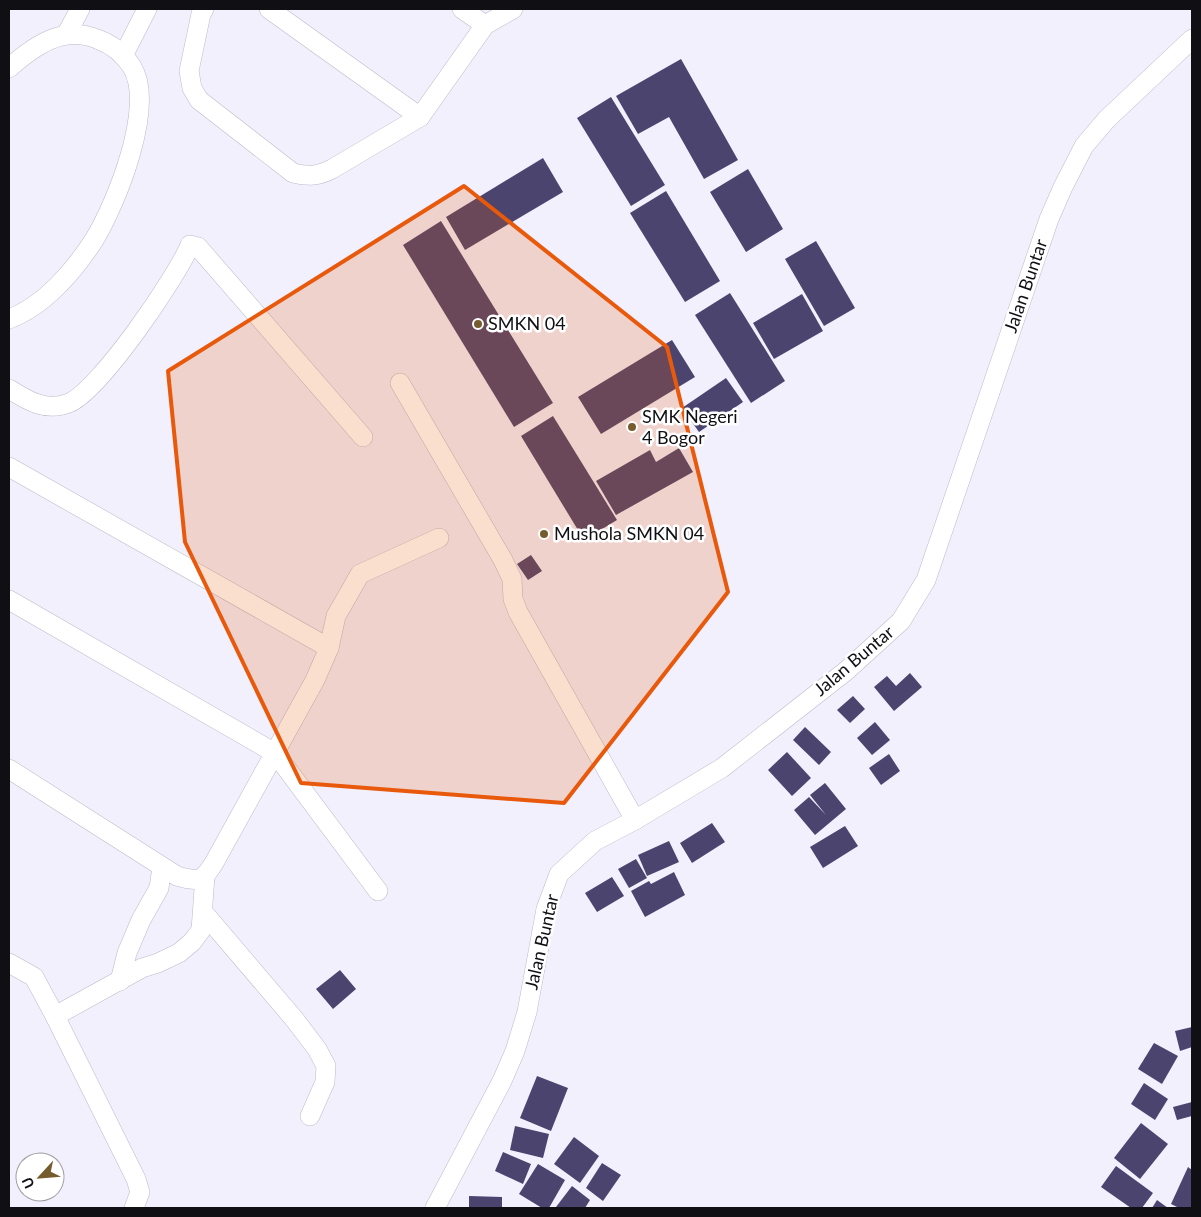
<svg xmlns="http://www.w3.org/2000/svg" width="1201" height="1217" viewBox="0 0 1201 1217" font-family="Lato,sans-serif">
<rect width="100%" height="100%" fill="#f2f0fd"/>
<g fill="#4b446e">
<path d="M 681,59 L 738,160 L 704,179 L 669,117 L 638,134 L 616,96 Z"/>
<path d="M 611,97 L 665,185 L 631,206 L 577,118 Z"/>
<path d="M 543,158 L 563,192 L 465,250 L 446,217 Z"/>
<path d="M 748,169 L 783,229 L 746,252 L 710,192 Z"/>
<path d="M 666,191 L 720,281 L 685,302 L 630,213 Z"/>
<path d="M 441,221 L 553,403 L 514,427 L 403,245 Z"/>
<path d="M 816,241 L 855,308 L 824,326 L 785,259 Z"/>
<path d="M 730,293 L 785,381 L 751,403 L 695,315 Z"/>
<path d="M 802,294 L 823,331 L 774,359 L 753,323 Z"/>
<path d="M 672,340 L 695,377 L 601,434 L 578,397 Z"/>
<path d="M 726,378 L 743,402 L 699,432 L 682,408 Z"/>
<path d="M 553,416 L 617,520 L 584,540 L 521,436 Z"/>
<path d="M 679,448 L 693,472 L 616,515 L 596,481 L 650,450 L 656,462 Z"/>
<path d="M 531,555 L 542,571 L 528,580 L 517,564 Z"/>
<path d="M 910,673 L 922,687 L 894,711 L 874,687 L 887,676 L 896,686 Z"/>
<path d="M 853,696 L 865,709 L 850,723 L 837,710 Z"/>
<path d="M 875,722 L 890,740 L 872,755 L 857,738 Z"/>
<path d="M 805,727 L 831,752 L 819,765 L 793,740 Z"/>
<path d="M 787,752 L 811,778 L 792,796 L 768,770 Z"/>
<path d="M 889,754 L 900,771 L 881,785 L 869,768 Z"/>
<path d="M 825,783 L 846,809 L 815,835 L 794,810 L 809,797 L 826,815 L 810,795 Z"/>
<path d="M 712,823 L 725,842 L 692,863 L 680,843 Z"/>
<path d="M 845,826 L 858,846 L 823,868 L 810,847 Z"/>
<path d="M 669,841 L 679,862 L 647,876 L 638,855 Z"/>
<path d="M 636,859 L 647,878 L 629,888 L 618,869 Z"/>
<path d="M 674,872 L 685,895 L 645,917 L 631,891 L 649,881 L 651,884 Z"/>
<path d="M 612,877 L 624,896 L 597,912 L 585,893 Z"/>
<path d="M 340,970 L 356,989 L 333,1009 L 316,989 Z"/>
<path d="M 1192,1027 L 1192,1047 L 1180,1051 L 1175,1031 Z"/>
<path d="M 1154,1043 L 1178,1056 L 1162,1084 L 1138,1069 Z"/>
<path d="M 537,1076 L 568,1088 L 551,1131 L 520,1118 Z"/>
<path d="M 1144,1083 L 1168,1099 L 1155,1120 L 1131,1104 Z"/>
<path d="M 1192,1102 L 1192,1116 L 1177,1120 L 1173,1107 Z"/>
<path d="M 1141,1123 L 1168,1144 L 1140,1179 L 1114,1158 Z"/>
<path d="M 515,1126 L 549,1134 L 543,1158 L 510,1150 Z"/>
<path d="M 574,1137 L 599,1156 L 580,1183 L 554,1164 Z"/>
<path d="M 503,1152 L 531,1164 L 523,1184 L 495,1171 Z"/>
<path d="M 602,1163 L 621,1175 L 603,1201 L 586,1188 Z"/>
<path d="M 538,1164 L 565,1180 L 549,1208 L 542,1208 L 519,1194 Z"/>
<path d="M 1116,1166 L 1153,1193 L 1142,1208 L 1131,1208 L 1101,1187 Z"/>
<path d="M 1188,1167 L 1192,1170 L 1192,1208 L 1179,1208 L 1171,1204 Z"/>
<path d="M 572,1186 L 590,1200 L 585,1208 L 559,1208 L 556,1207 Z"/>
<path d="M 469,1196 L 502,1197 L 502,1208 L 469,1208 Z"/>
<path d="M 1157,1200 L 1168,1208 L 1152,1208 Z"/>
</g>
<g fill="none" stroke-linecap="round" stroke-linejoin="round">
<defs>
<g id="street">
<path d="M 204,9 L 201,14 L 189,71 L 192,88 L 199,100 L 293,173 C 309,177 318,176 332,169 L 420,117 L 485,25 L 513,9"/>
<path d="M 269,9 L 420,117"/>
<path d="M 462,9 L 485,25"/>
<path d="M 66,35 L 80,9"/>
<path d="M 123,56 L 147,9"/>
<path d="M 9,68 C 34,46 63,25 97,39 C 111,44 124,54 132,67 C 156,106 116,204 94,240 C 74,271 44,306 9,319"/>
<path d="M 400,383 L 503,560 L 512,579 L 513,599 L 518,612 L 635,820"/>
<path d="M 9,389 C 28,401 46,412 69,403 C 99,391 177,277 190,245 L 198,247 L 363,437"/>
<path d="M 9,467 L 329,648"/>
<path d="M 9,600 L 275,753 L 378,891"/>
<path d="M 9,769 L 177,876 C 199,882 202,882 214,863 L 315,680 L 329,648 L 336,616 L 360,574 L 439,538"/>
<path d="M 203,912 L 295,1020 L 317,1049 L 326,1066 L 325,1082 L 310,1116"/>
<path d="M 9,963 L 34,977 L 55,1016"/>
<path d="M 120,981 L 127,953 L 141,920 L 159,888 L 162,867"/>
<path d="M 134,1208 L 140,1192 L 136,1179 L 55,1016 L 142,968 L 158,963 L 179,953 L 192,942 L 201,930 L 205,876"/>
<path d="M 435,1208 L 502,1081 L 515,1051 L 527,1012 L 546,909 L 559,874 L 595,841 L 635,820 L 722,768 L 846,671 L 901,621 L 926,580 L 1049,219 L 1063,187 L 1084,146 L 1107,119 L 1192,39"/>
</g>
</defs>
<use href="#street" stroke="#bbbac8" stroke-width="20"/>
<use href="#street" stroke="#fff" stroke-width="19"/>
</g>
<path fill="#e8590c" fill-opacity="0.2" stroke="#e8590c" stroke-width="4" stroke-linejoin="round" d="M 464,186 L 667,347 L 728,592 L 564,803 L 301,783 L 185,542 L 168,371 Z"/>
<g fill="#755b2d" stroke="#fff" stroke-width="2">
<circle cx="478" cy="324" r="5"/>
<circle cx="632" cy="427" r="5"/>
<circle cx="544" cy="534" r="5"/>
</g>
<g text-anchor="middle" stroke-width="5" stroke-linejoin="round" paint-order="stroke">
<g font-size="18" fill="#100f14" stroke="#fff">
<text transform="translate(1026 286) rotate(-71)" y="6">Jalan Buntar</text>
<text transform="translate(854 661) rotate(-40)" y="6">Jalan Buntar</text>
<text transform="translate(542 942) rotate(-77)" y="6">Jalan Buntar</text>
</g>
<g font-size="18" fill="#100f14" stroke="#fff" text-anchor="start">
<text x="488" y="330">SMKN 04</text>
<text x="642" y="423">SMK Negeri<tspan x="642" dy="21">4 Bogor</tspan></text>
<text x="554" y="540">Mushola SMKN 04</text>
</g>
</g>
<rect width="1201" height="1217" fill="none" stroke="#100f14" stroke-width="20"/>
<g transform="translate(40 1177) rotate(244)"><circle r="24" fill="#ffffff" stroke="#9f9fa1"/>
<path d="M0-4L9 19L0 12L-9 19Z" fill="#755b2d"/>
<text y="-8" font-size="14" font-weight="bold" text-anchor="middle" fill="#100f14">U</text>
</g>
</svg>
